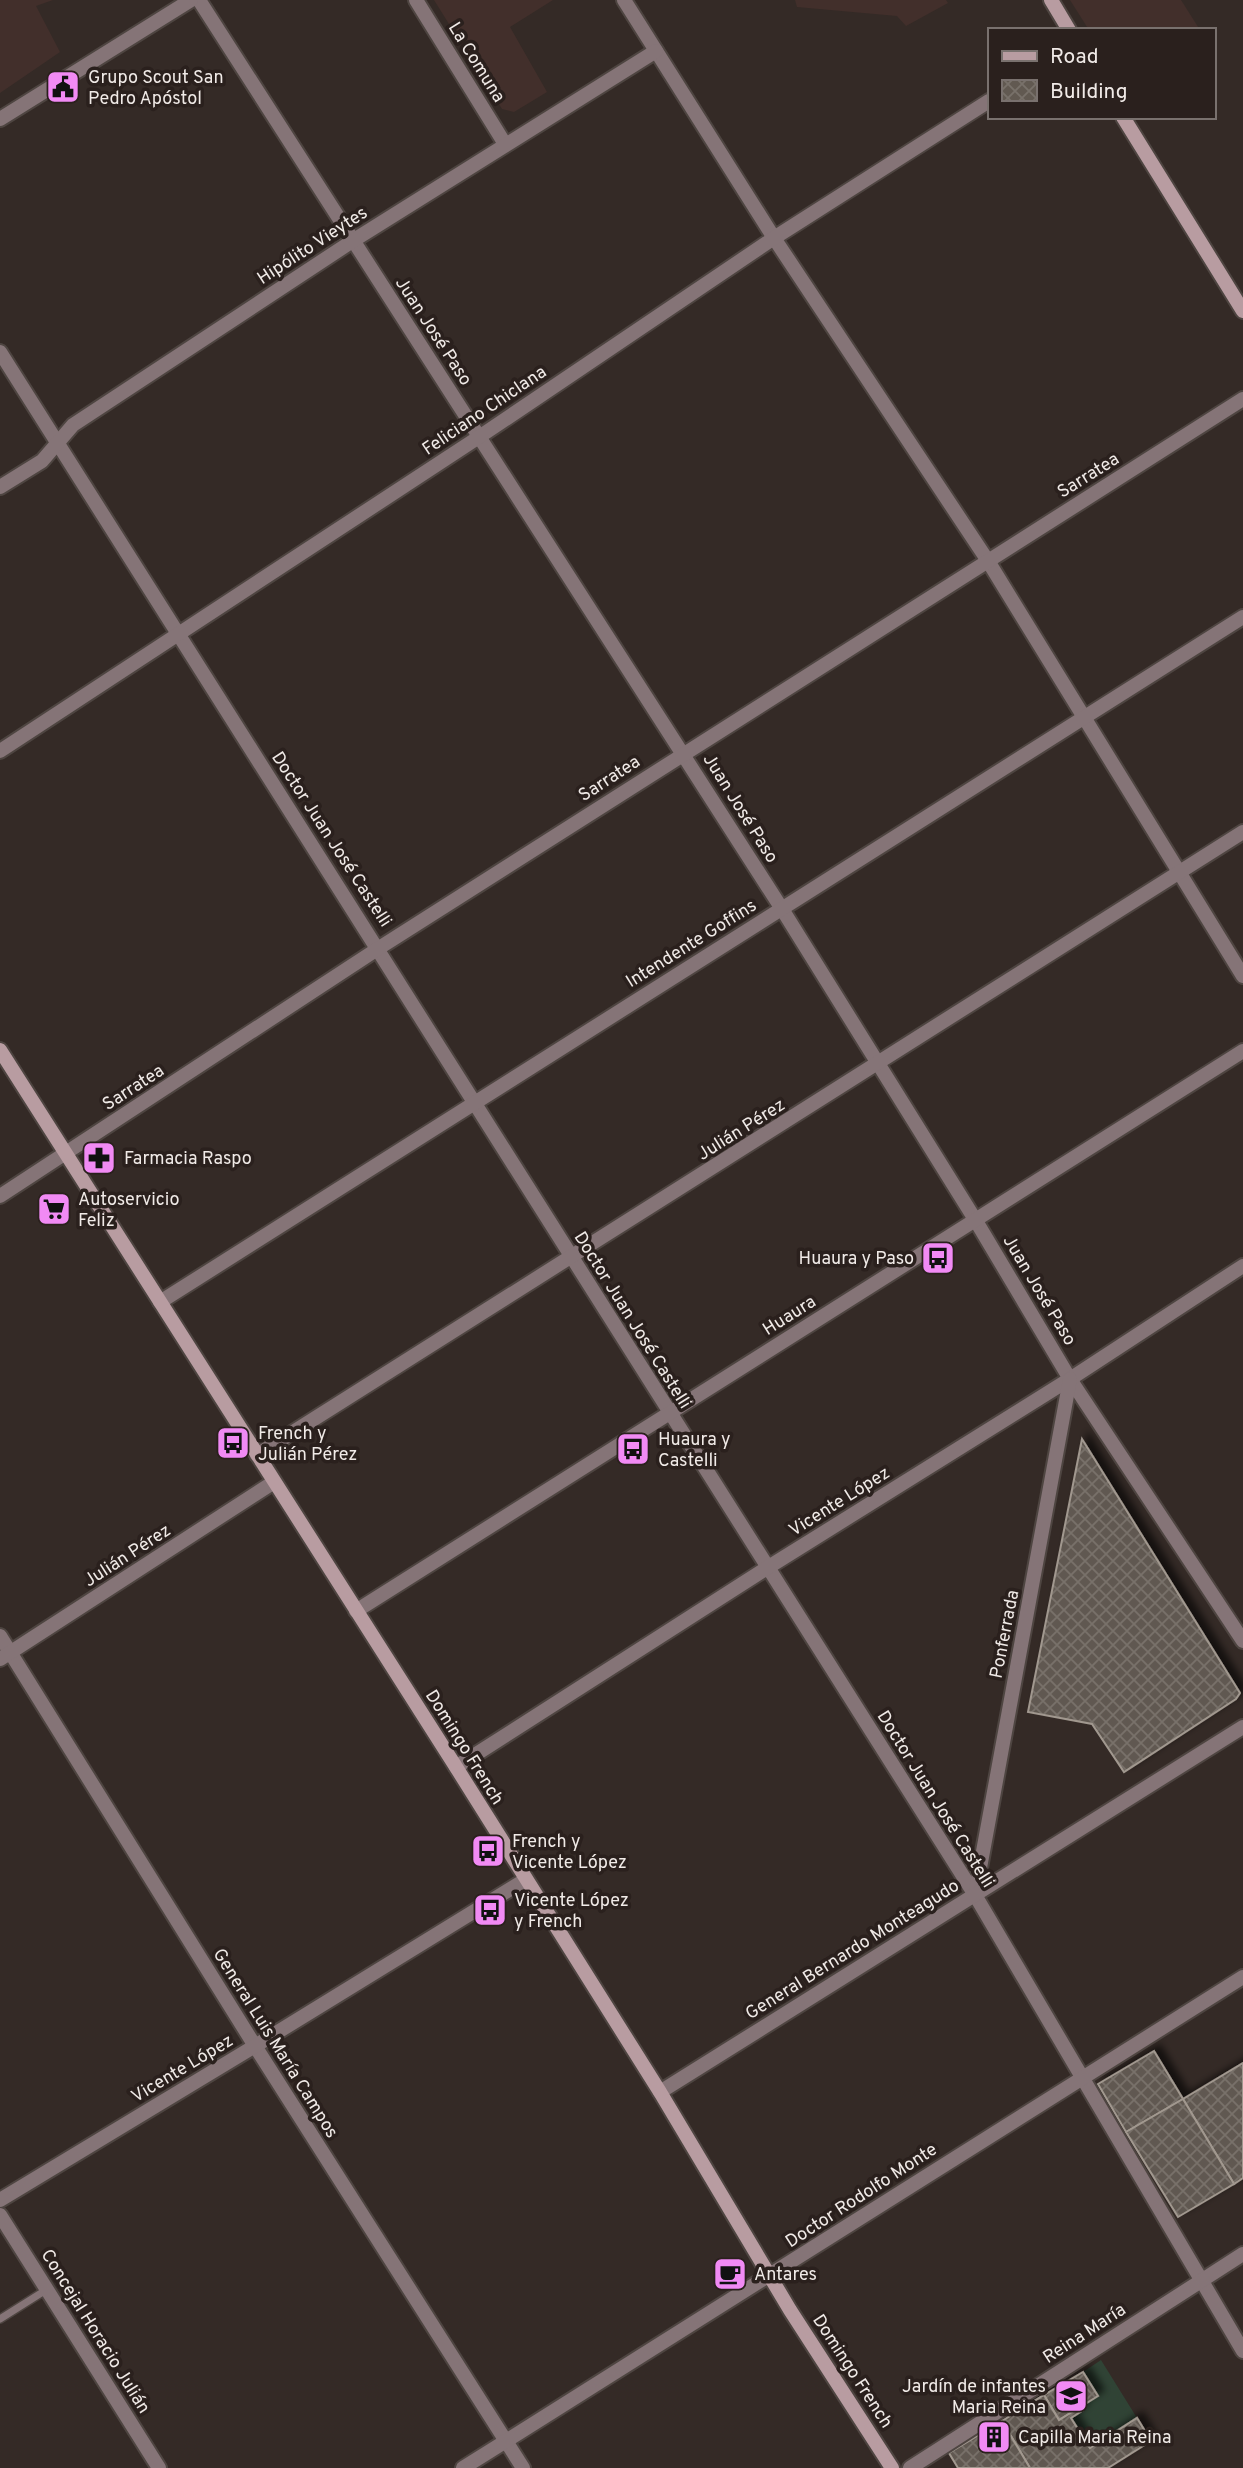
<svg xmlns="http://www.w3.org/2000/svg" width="1243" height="2468" viewBox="0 0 1243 2468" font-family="Overpass,sans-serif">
<defs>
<pattern id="building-cross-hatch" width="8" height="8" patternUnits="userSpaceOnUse" patternTransform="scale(1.75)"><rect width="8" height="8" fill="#615951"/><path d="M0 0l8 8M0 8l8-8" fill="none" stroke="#78716a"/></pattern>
<filter id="shadow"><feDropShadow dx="6" dy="-6" stdDeviation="3.5" flood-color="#0009"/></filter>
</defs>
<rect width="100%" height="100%" fill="#342a26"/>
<g fill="#422f2b">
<path d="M 0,0 L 53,0 L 36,6 L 60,52 L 0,93 Z"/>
<path d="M 434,0 L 553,0 L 510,27 L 547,92 L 514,112 L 502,109 Z"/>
<path d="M 795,0 L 946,0 L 948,3 L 906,26 L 897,16 L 797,7 Z"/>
<path d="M 1070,0 L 1181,0 L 1200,30 L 1089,30 Z"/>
</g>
<path fill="#304335" d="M 1101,2360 L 1137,2418 L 1090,2448 L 1071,2418 L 1082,2411 L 1080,2407 L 1098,2396 L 1083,2372 Z"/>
<g fill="url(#building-cross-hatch)" stroke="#a1988f" stroke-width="2" filter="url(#shadow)">
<path d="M 1082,1439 L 1240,1693 L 1236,1699 L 1124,1772 L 1092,1724 L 1028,1712 Z"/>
<path d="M 1154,2051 L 1183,2099 L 1126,2132 L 1098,2084 Z"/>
<path d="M 1243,2063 L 1243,2178 L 1234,2184 L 1183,2099 Z"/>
<path d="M 1183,2099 L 1234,2184 L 1178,2217 L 1126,2132 Z"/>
<path d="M 1083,2372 L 1098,2396 L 1059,2420 L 1044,2395 Z"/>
<path d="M 1044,2395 L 1059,2420 L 1080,2407 L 1082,2411 L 1071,2418 L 1090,2448 L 1137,2418 L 1151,2441 L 1108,2468 L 1030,2468 L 1002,2421 Z"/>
<path d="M 1002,2421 L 1030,2468 L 958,2468 L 949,2453 Z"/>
</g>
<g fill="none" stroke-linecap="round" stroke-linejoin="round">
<defs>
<path id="lane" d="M 0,2319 L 46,2290"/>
<g id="street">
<path d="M 199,0 L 782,909 L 976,1221 L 1070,1379 L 1243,1641"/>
<path d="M 416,0 L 505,144"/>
<path d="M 624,0 L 774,238 L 988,561 L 1243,976"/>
<path d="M 0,119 L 191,0"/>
<path d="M 0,352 L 975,1895 L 1243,2351"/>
<path d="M 0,487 L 42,461 L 73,425 L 354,240 L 656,51"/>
<path d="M 0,751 L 479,437 L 774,238 L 989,101"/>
<path d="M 0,1196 L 379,948 L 1243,399"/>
<path d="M 160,1302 L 1243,617"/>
<path d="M 257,1455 L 1243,832"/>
<path d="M 356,1611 L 1243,1051"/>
<path d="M 0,1636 L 255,2046 L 523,2468"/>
<path d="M 0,1659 L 274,1482"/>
<path d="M 456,1767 L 767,1568 L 1070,1379 L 1243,1266"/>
<path d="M 975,1895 L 1070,1379"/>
<path d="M 660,2092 L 1243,1727"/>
<path d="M 0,2200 L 255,2046 L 525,1880"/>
<path d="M 0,2215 L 159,2468"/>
<path d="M 463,2468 L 1243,1977"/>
<path d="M 910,2468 L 1243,2254"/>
</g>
<g id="secondary">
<path d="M 1051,0 L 1069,30"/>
<path d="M 1123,117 L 1243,311"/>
<path d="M 0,1050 L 456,1767 L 660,2092 L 790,2310 L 892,2468"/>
</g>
</defs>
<use href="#lane" stroke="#4e4541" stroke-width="10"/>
<use href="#street" stroke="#4e4541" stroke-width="18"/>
<use href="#secondary" stroke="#4e4541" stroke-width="18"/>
<use href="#lane" stroke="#857477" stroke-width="7"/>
<use href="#street" stroke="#857477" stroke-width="14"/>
<use href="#secondary" stroke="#b89ca1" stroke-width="14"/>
</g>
<defs>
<symbol id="civic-square" viewBox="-11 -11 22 22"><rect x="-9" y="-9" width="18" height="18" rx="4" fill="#f18af4" stroke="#2a201d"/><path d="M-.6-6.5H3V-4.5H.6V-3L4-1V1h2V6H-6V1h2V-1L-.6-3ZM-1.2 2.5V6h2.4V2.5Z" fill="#111"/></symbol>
<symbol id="pharmacy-square" viewBox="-11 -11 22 22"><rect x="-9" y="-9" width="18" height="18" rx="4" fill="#f18af4" stroke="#2a201d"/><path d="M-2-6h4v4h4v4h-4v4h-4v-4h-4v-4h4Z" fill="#111"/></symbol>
<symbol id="supermarket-square" viewBox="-11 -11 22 22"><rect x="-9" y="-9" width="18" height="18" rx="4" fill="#f18af4" stroke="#2a201d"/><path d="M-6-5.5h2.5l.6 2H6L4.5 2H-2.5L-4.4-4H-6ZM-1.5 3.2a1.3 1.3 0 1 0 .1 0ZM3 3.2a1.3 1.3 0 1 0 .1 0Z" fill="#111"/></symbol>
<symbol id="bus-square" viewBox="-11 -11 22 22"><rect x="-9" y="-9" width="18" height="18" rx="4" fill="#f18af4" stroke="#2a201d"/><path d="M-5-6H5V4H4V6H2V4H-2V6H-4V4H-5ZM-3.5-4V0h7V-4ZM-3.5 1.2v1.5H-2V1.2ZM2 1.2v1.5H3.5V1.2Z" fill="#111"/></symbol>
<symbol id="cafe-square" viewBox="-11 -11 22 22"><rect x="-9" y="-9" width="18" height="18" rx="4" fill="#f18af4" stroke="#2a201d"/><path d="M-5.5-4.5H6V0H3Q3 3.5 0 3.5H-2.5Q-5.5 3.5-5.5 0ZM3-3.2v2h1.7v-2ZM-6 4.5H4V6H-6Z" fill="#111"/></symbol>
<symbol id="school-square" viewBox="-11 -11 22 22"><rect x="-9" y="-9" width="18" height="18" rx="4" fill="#f18af4" stroke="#2a201d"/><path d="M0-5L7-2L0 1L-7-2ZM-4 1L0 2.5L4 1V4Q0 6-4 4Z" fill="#111"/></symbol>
<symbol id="building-square" viewBox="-11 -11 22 22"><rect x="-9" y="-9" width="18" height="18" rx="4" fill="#f18af4" stroke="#2a201d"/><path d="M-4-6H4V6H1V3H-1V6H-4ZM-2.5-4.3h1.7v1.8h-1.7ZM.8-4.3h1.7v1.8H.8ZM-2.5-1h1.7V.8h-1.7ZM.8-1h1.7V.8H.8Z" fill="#111"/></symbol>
</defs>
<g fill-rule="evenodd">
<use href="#civic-square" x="44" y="68" width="38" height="38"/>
<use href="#pharmacy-square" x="80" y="1139" width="38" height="38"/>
<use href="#supermarket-square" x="35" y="1190" width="38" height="38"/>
<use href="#bus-square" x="919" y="1239" width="38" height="38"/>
<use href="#bus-square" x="214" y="1424" width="38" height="38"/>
<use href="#bus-square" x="614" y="1430" width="38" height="38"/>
<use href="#bus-square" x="469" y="1832" width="38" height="38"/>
<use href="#bus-square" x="471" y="1891" width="38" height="38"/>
<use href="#cafe-square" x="711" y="2255" width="38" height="38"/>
<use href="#school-square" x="1052" y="2377" width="38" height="38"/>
<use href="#building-square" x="975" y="2418" width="38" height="38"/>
</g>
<g text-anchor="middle" stroke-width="7" stroke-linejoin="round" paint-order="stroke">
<g font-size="18" fill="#f0eae7" stroke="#2a201d">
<text transform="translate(477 62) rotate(58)" y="6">La Comuna</text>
<text transform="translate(312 245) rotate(-33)" y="6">Hipólito Vieytes</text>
<text transform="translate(434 331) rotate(57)" y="6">Juan José Paso</text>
<text transform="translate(484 410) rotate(-34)" y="6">Feliciano Chiclana</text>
<text transform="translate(1088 475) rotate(-32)" y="6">Sarratea</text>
<text transform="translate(609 778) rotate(-33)" y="6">Sarratea</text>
<text transform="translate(741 808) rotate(58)" y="6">Juan José Paso</text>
<text transform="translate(332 839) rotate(57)" y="6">Doctor Juan José Castelli</text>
<text transform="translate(691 943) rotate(-32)" y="6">Intendente Goffins</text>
<text transform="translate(133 1087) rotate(-33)" y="6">Sarratea</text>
<text transform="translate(741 1129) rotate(-32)" y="6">Julián Pérez</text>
<text transform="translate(1040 1290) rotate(59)" y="6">Juan José Paso</text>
<text transform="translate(789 1315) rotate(-32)" y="6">Huaura</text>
<text transform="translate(633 1320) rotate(58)" y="6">Doctor Juan José Castelli</text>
<text transform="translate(839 1501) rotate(-32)" y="6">Vicente López</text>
<text transform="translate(127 1555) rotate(-33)" y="6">Julián Pérez</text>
<text transform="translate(1004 1634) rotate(-79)" y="6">Ponferrada</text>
<text transform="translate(465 1747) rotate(58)" y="6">Domingo French</text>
<text transform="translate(936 1799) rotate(58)" y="6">Doctor Juan José Castelli</text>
<text transform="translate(852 1949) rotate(-32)" y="6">General Bernardo Monteagudo</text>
<text transform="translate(276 2043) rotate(58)" y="6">General Luis María Campos</text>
<text transform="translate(182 2068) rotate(-31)" y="6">Vicente López</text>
<text transform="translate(861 2195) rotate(-33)" y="6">Doctor Rodolfo Monte</text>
<text transform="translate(96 2331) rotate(58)" y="6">Concejal Horacio Julián</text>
<text transform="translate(1084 2333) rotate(-33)" y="6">Reina María</text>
<text transform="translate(853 2371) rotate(57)" y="6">Domingo French</text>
</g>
<g font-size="18" fill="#f0eae7" stroke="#2a201d" text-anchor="start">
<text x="88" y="83">Grupo Scout San<tspan x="88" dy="21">Pedro Apóstol</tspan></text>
<text x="124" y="1164">Farmacia Raspo</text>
<text x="78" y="1205">Autoservicio<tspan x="78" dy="21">Feliz</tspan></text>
<text x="914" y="1264" text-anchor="end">Huaura y Paso</text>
<text x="258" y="1439">French y<tspan x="258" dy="21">Julián Pérez</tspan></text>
<text x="658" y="1445">Huaura y<tspan x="658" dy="21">Castelli</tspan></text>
<text x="512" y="1847">French y<tspan x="512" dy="21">Vicente López</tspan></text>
<text x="514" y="1906">Vicente López<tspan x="514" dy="21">y French</tspan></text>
<text x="754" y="2280">Antares</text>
<text x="1046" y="2392" text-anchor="end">Jardín de infantes<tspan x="1046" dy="21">Maria Reina</tspan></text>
<text x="1018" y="2443">Capilla Maria Reina</text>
</g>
</g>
<rect x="988" y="28" width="228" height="91" fill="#2a201d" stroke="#79716e" stroke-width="2"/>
<rect x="1002" y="51" width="35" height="10" fill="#b89ca1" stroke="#79716e" stroke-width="2"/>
<text x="1050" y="63" font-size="21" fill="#f0eae7">Road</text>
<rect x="1002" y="80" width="35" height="21" fill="url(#building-cross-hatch)" stroke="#79716e" stroke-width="2"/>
<text x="1050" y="98" font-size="21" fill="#f0eae7">Building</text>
</svg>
